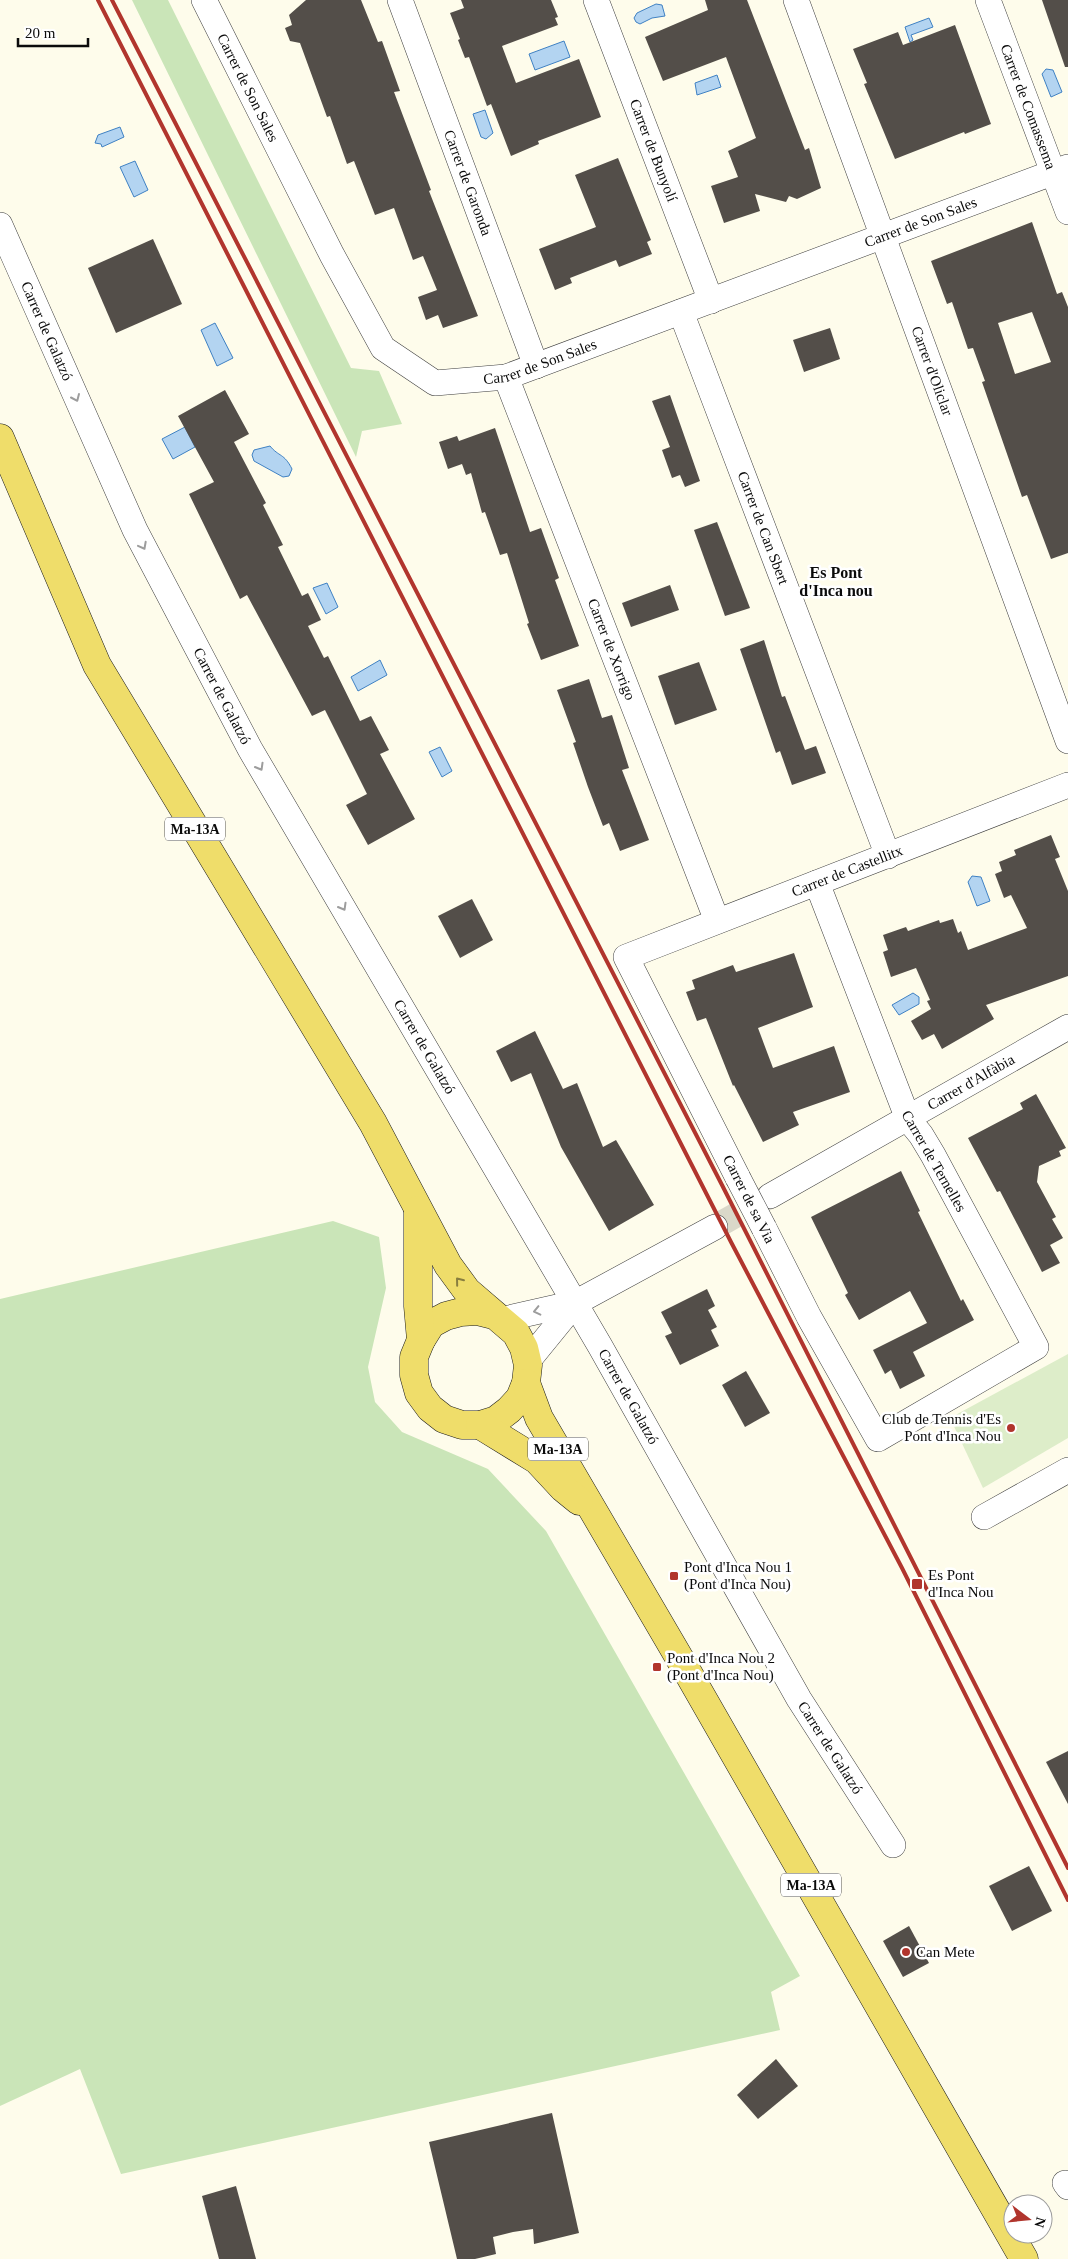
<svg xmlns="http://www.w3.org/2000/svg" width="1068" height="2259" viewBox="0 0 1068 2259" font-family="'Times New Roman',serif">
<rect width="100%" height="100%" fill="#fefceb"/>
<g fill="#cae5b8">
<path d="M 132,0 L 168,0 L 351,368 L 379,371 L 402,424 L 362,431 L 356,457 Z"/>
<path d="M 333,1221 L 379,1237 L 386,1288 L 368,1367 L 375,1402 L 402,1432 L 488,1469 L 546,1531 L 800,1976 L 771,1992 L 780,2030 L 121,2174 L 80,2069 L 0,2106 L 0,1299 Z"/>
</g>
<path fill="#ddedc9" d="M 1068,1354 L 1068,1438 L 983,1488 L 950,1418 Z"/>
<g fill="#b3d4f1" stroke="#3f81c3">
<path d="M 656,4 L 662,5 L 665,16 L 652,18 L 640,24 L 636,22 L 634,18 L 637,13 Z"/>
<path d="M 929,18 L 933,27 L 911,35 L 913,40 L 910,42 L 905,27 Z"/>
<path d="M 564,41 L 570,57 L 535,70 L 529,54 Z"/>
<path d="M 1046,69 L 1053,70 L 1062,92 L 1051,97 L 1042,74 Z"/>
<path d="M 717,75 L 721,87 L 697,95 L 695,83 Z"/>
<path d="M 485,110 L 493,133 L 486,139 L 481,137 L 473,114 Z"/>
<path d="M 120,127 L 124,137 L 102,147 L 101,144 L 95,143 L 98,135 Z"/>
<path d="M 135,161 L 148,190 L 134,197 L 120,167 Z"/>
<path d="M 215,323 L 233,358 L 217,366 L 201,330 Z"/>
<path d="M 185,427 L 195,447 L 173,459 L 162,439 Z"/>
<path d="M 270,446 C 279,457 284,453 292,469 L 289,476 L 283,477 L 254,461 L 252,455 L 254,450 Z"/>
<path d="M 327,583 L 338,607 L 326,614 L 313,588 Z"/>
<path d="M 380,660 L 387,675 L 358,691 L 351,677 Z"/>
<path d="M 440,747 L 452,771 L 442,777 L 429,752 Z"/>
<path d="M 972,876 L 981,877 L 990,901 L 977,906 L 968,882 Z"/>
<path d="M 913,993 L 919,997 L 919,1004 L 899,1015 L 892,1005 Z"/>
</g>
<g fill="#534e49" fill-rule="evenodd">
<path d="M 306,0 L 361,0 L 378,42 L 382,41 L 400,91 L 394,92 L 431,190 L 429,191 L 478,316 L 443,328 L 438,315 L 426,320 L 418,297 L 437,290 L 423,256 L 413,260 L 394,208 L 375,215 L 354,161 L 347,164 L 330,116 L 327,117 L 300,43 L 290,41 L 285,28 L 292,25 L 289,15 Z"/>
<path d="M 461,0 L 551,0 L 558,17 L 555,18 L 558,25 L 502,46 L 516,83 L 579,59 L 601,117 L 538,141 L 539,144 L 511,156 L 491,104 L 487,106 L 469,57 L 465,58 L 458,40 L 460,39 L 450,13 L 464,8 Z"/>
<path d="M 705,0 L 747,0 L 805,150 L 809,148 L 821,188 L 797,199 L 789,196 L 786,202 L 755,194 L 760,211 L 724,223 L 711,186 L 738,177 L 728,151 L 756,138 L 726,57 L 663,81 L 645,37 L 708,10 Z"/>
<path d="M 1042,0 L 1068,0 L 1068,67 L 1065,67 Z"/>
<path d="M 955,25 L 991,124 L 965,134 L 964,132 L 895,159 L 864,84 L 867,83 L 853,49 L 898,32 L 903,45 Z"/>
<path d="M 618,158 L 651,240 L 647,242 L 652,254 L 619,267 L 616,260 L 570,278 L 572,283 L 555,290 L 539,249 L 596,227 L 575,175 Z"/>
<path d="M 1032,222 L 1057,294 L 1062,292 L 1068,307 L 1068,553 L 1051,559 L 1027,495 L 1022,497 L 982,382 L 985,381 L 973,348 L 968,349 L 952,302 L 947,304 L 931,261 ZM 1032,312 L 1051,362 L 1015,374 L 998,323 Z"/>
<path d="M 153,239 L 182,304 L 116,333 L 88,268 Z"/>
<path d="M 830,328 L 840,359 L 804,372 L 793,340 Z"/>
<path d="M 225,390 L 249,434 L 234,442 L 266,503 L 263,505 L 283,545 L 278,547 L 302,596 L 308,593 L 321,620 L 308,626 L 324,658 L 328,656 L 360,721 L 371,716 L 389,750 L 380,754 L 415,819 L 368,845 L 346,805 L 367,794 L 325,710 L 312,716 L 247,595 L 240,599 L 189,494 L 214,482 L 178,416 Z"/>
<path d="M 670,395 L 700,481 L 685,487 L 680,475 L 672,478 L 662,450 L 670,447 L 652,401 Z"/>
<path d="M 495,428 L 530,532 L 541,528 L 559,578 L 555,580 L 579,646 L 541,660 L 527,624 L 529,623 L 507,553 L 500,555 L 485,512 L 482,513 L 471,473 L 466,475 L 462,464 L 448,469 L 439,442 L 457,436 L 459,441 Z"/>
<path d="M 717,522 L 750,608 L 725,616 L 694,530 Z"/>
<path d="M 670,585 L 679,610 L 631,627 L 622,603 Z"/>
<path d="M 764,640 L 782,697 L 785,696 L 805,750 L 816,746 L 826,773 L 792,785 L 780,751 L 776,753 L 740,649 Z"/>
<path d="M 699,662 L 717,710 L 675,725 L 658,676 Z"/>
<path d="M 589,679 L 602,718 L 612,715 L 629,768 L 622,770 L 649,840 L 620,851 L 609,823 L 603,826 L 588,787 L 573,743 L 576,742 L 557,690 Z"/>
<path d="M 1051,835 L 1060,857 L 1055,859 L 1068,891 L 1068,976 L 986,1005 L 994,1019 L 942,1049 L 934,1034 L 922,1040 L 911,1021 L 931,1009 L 927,1001 L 930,1000 L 916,968 L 891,977 L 883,952 L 888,950 L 883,935 L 906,927 L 908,931 L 939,920 L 940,923 L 953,919 L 958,933 L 961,931 L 968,950 L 1027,928 L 1011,895 L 1004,898 L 995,874 L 1002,871 L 999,862 L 1016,855 L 1014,850 Z"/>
<path d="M 472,899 L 493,940 L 460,958 L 438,916 Z"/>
<path d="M 794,953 L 813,1007 L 758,1028 L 773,1068 L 834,1046 L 850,1092 L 793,1112 L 799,1125 L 763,1142 L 734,1085 L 733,1086 L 706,1018 L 697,1021 L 686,992 L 695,989 L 692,980 L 733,965 L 736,972 Z"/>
<path d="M 535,1031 L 563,1089 L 577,1083 L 603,1147 L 616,1140 L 654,1205 L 609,1231 L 561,1147 L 531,1073 L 511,1082 L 496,1051 Z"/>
<path d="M 1036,1094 L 1066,1148 L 1059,1151 L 1061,1156 L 1039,1166 L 1037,1182 L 1056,1217 L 1052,1219 L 1063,1238 L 1050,1245 L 1060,1263 L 1042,1272 L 1000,1191 L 997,1192 L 968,1138 L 1023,1109 L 1020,1103 Z"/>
<path d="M 901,1171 L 920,1211 L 918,1212 L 961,1301 L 963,1299 L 974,1320 L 913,1352 L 925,1376 L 900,1389 L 891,1370 L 885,1374 L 873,1350 L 927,1323 L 910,1291 L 859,1320 L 845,1295 L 848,1293 L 811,1217 Z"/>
<path d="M 707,1289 L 715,1306 L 708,1310 L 717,1327 L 711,1330 L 719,1346 L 680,1365 L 665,1336 L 672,1333 L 661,1312 Z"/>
<path d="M 746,1371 L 770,1413 L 745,1427 L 722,1385 Z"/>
<path d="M 1068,1751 L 1068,1804 L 1046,1762 Z"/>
<path d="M 1029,1866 L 1052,1911 L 1012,1931 L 989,1886 Z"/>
<path d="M 909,1926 L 929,1963 L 903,1977 L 883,1941 Z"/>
<path d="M 776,2059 L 798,2086 L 758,2119 L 737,2095 Z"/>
<path d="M 552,2113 L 579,2233 L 534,2244 L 533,2229 L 513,2232 L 493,2237 L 496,2254 L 475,2259 L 457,2259 L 429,2142 Z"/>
<path d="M 236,2186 L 256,2259 L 219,2259 L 202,2196 Z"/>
</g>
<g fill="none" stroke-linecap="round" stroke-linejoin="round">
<path stroke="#dad8c9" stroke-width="25" stroke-dasharray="25 12" stroke-linecap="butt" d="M 715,1227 L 770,1196"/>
<defs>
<g id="minor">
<path id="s1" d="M 204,0 L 332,255 L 383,348 L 435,383 L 506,377 L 1068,167"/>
<path id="s2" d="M 400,0 L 536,366"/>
<path id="s3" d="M 596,0 L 711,301"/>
<path id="s4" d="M 796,0 L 1068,741"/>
<path id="s5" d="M 988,0 L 1068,212"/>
<path id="s6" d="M 0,225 L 135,530 L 250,749 L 600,1346 L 799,1699 L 893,1845"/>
<path id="s7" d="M 681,312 L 888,856"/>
<path id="s8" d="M 506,377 L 717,921"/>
<path id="s9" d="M 738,1178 L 626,957 L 1068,785"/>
<path id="s10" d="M 770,1196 L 1068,1027"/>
<path d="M 764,1228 L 809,1317 L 878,1439 L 1036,1347 L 933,1155 L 921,1135 L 908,1119 L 817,883"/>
<path d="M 500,1320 L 575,1303 L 715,1227"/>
<path d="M 527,1362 L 575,1303"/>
<path d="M 984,1517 L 1068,1470"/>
<path d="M 1065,2183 L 1068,2187"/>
</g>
<g id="major">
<path d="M 0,438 L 97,665 L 373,1123 L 448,1265 L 467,1291 L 516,1333 L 524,1348 L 528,1365 L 526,1383 L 520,1398 L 509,1410 L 496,1420 L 480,1425 L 462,1425 L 444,1419 L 430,1408 L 419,1393 L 414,1375 L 414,1357 L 421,1340 L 431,1324 L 446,1316 L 461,1312 L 477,1311 L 493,1315"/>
<path d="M 418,1210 L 418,1306 L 421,1340"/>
<path d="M 526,1383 L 539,1418 L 687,1671 L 1024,2259"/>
<path d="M 480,1425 L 537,1460 L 563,1488 L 579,1501"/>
</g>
</defs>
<use href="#minor" stroke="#3e3e3e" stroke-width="26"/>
<use href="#major" stroke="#1c1c1c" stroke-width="29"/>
<use href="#minor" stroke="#fff" stroke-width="25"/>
<use href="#major" stroke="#efdd6a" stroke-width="28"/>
<g stroke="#b1352d" stroke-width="4">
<path d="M 98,0 L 731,1242 L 902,1568 L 1068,1900"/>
<path d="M 112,0 L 722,1185 L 1068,1868"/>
</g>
<defs>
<path id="minor-bridge" d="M 738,1178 L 764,1228"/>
</defs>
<use href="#minor-bridge" stroke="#3e3e3e" stroke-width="26" stroke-linecap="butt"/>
<use href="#minor-bridge" stroke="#fff" stroke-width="25"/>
</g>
<defs><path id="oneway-chevron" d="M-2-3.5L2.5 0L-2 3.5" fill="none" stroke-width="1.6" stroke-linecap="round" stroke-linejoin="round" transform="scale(1.25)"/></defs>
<g stroke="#9d9d9d">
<use href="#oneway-chevron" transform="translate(76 398) rotate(66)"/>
<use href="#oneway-chevron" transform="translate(143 546) rotate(62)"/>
<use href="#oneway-chevron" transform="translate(260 767) rotate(60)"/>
<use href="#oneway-chevron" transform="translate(343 907) rotate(60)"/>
<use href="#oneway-chevron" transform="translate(537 1311) rotate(167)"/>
</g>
<use stroke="#887e3f" href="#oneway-chevron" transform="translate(459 1281) rotate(-129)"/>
<g fill="#b1352d" stroke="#fff" stroke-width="2">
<circle cx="1011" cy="1428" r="5"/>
<rect x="669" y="1571" width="10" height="10" rx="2.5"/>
<rect x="911" y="1578" width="12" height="12" rx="2.5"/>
<rect x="652" y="1662" width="10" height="10" rx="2.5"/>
<circle cx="906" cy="1952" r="5"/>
</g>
<g text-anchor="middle" stroke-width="5" stroke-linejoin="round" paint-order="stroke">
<g fill="#fff" stroke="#545454" stroke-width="1">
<rect x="165" y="817.5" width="60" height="23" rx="4"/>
<rect x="528" y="1437.5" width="60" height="23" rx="4"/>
<rect x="781" y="1873.5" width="60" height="23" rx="4"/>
</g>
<g font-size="14" font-weight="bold" fill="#0b0b0b">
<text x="195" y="834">Ma-13A</text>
<text x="558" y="1454">Ma-13A</text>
<text x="811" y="1890">Ma-13A</text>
</g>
<g font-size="15" fill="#0b0b0b" stroke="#fff">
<text dy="5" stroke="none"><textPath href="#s1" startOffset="98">Carrer de Son Sales</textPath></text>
<text dy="5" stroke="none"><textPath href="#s5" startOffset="114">Carrer de Comassema</textPath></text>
<text dy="5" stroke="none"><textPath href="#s3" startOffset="161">Carrer de Bunyolí</textPath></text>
<text dy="5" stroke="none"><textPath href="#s2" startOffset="195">Carrer de Garonda</textPath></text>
<text dy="5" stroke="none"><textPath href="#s1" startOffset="968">Carrer de Son Sales</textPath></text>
<text dy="5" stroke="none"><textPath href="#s6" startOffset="116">Carrer de Galatzó</textPath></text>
<text dy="5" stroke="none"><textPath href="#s1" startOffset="562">Carrer de Son Sales</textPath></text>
<text dy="5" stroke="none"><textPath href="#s4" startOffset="395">Carrer d'Oliclar</textPath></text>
<text dy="5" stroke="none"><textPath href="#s7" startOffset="231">Carrer de Can Sbert</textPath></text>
<text dy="5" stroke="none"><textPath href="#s8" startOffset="292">Carrer de Xorrigo</textPath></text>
<text dy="5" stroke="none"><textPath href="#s6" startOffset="521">Carrer de Galatzó</textPath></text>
<text dy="5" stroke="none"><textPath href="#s9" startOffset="485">Carrer de Castellitx</textPath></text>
<text dy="5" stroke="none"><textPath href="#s6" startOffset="926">Carrer de Galatzó</textPath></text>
<text dy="5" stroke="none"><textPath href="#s10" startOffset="231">Carrer d'Alfàbia</textPath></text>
<text transform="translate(934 1161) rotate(60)" y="5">Carrer de Ternelles</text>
<text transform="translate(749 1199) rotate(63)" y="5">Carrer de sa Via</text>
<text dy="5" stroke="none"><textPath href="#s6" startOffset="1331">Carrer de Galatzó</textPath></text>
<text dy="5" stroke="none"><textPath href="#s6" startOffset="1736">Carrer de Galatzó</textPath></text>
</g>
<g font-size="15" fill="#0b0b0b" stroke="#fff" text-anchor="start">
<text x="1001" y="1424" text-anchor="end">Club de Tennis d'Es<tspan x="1001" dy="17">Pont d'Inca Nou</tspan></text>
<text x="684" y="1572">Pont d'Inca Nou 1<tspan x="684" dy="17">(Pont d'Inca Nou)</tspan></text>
<text x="928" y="1580">Es Pont<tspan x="928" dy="17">d'Inca Nou</tspan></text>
<text x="667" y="1663">Pont d'Inca Nou 2<tspan x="667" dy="17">(Pont d'Inca Nou)</tspan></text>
<text x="916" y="1957">Can Mete</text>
</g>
<g font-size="16" font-weight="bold" fill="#0b0b0b" stroke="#fff">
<text x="836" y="578">Es Pont<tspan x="836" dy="18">d'Inca nou</tspan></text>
</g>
</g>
<g transform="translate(1028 2219) rotate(106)"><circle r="24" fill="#ffffff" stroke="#9d9d9d"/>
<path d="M0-4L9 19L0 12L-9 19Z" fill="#b1352d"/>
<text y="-8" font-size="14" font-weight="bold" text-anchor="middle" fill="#0b0b0b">N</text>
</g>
<path d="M18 38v8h70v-8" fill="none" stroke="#0b0b0b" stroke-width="2.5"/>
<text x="25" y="38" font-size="15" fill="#0b0b0b" stroke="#ffffff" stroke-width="4" paint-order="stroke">20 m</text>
</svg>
